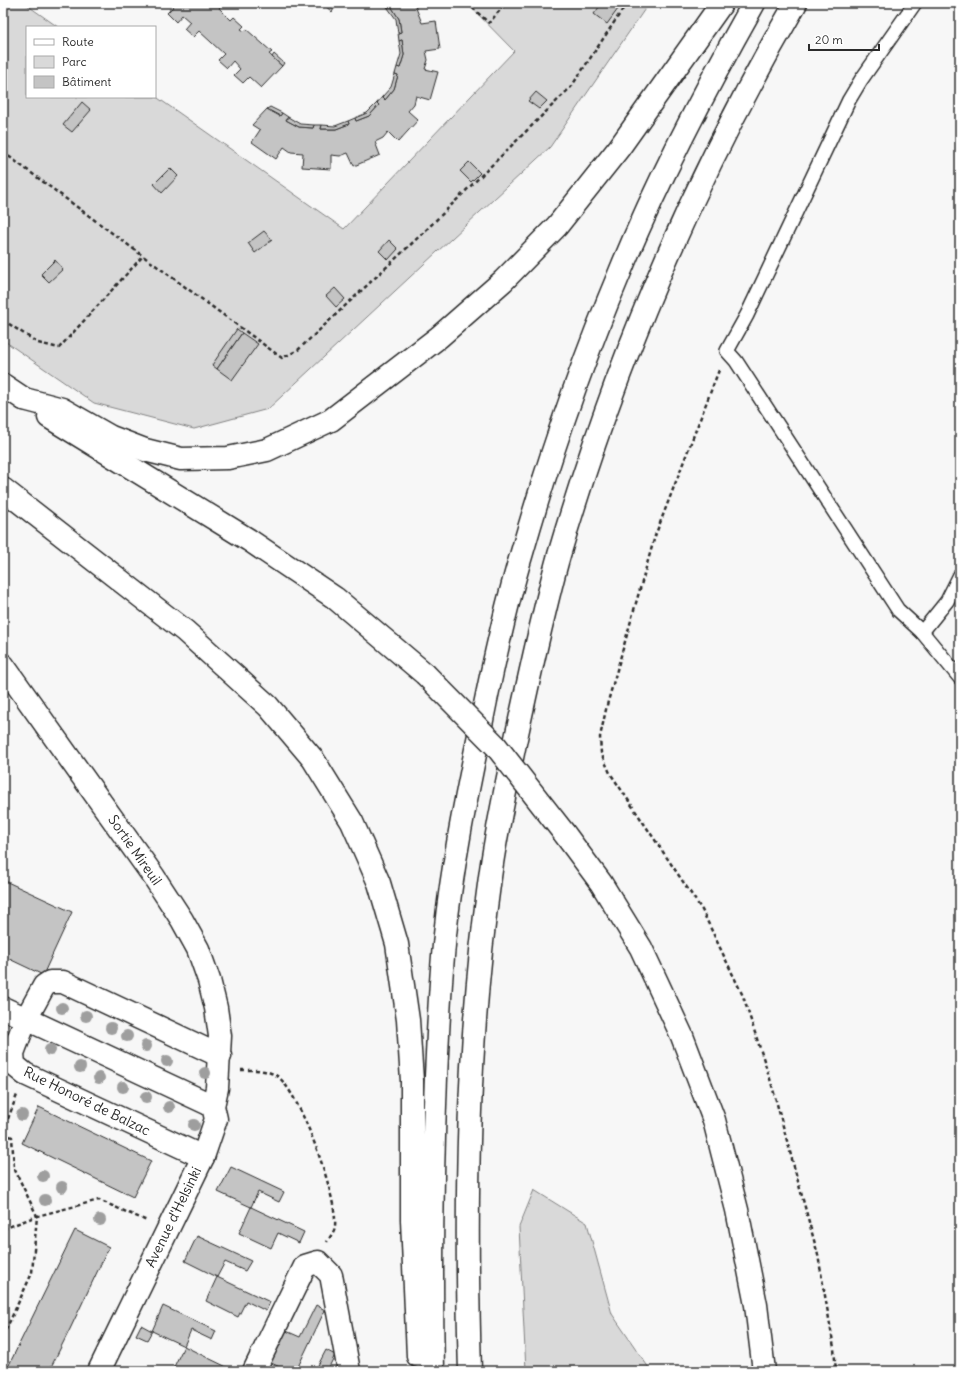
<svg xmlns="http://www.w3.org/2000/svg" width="963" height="1374" viewBox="0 0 963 1374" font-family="Delius,sans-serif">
<rect width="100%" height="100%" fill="#f7f7f7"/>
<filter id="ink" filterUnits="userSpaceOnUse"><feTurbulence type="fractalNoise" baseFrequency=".025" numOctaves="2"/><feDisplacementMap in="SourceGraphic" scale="8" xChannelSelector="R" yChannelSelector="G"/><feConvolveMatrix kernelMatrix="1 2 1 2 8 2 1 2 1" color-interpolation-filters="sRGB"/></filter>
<g filter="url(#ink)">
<g fill="#d9d9d9" stroke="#828282">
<path d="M 3,3 L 24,3 L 58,27 L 27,27 L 27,97 L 155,97 L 155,96 L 344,229 L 514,51 L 467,3 L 649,3 L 550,147 L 268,409 L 194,429 L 94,403 L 3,340 Z"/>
<path d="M 534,1190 L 587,1223 L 612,1314 L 651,1371 L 526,1371 L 519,1227 Z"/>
</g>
<g fill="#c4c4c4" stroke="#2b2b2b">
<path d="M 168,3 L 218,3 L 221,6 L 219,8 L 231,20 L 234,17 L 244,26 L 241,29 L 244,31 L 246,29 L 272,52 L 269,54 L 282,66 L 261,88 L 249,77 L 243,83 L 234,75 L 240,69 L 233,61 L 227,68 L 218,60 L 224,54 L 199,31 L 193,37 L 184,29 L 190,22 L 182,15 L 176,22 L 167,13 L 173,7 Z"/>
<path d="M 322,3 L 327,3 L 334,9 L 332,12 Z"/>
<path d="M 327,3 L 339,3 L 334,9 Z"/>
<path d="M 384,3 L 414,3 L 422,23 L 436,21 L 440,49 L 426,51 L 428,60 L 425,69 L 438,72 L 430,100 L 416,96 L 414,104 L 408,111 L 418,120 L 398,142 L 388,132 L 383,138 L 375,142 L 380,155 L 354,166 L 348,153 L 340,156 L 331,155 L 331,169 L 302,167 L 303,153 L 291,152 L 284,147 L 276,159 L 252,142 L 260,130 L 252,125 L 267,109 L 280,116 L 282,113 L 288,117 L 286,120 L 299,127 L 313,128 L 314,125 L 322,125 L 321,129 L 336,129 L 349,124 L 348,121 L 355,118 L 356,121 L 369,116 L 379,105 L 377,103 L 382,97 L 385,100 L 394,89 L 398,75 L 395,74 L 397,67 L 400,68 L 404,55 L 402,40 L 399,41 L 398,33 L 401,32 L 399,19 L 391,6 L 388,8 Z"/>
<path d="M 602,3 L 610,3 L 618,9 L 607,24 L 594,14 Z"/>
<path d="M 391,6 L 399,19 L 401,32 L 398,33 L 396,19 L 388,8 Z"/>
<path d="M 402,40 L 404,55 L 400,68 L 397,67 L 401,54 L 399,41 Z"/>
<path d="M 274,54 L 284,63 L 282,66 L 272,57 Z"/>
<path d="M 395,74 L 398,75 L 394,89 L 385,100 L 382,97 L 391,87 Z"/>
<path d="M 536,92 L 547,101 L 539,109 L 528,101 Z"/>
<path d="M 82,102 L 91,110 L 72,132 L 63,125 Z"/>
<path d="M 377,103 L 379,105 L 369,116 L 356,121 L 355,118 L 367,113 Z"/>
<path d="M 270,107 L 282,113 L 280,116 L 267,109 Z"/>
<path d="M 288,117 L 300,124 L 314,125 L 313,128 L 299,127 L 286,120 Z"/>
<path d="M 348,121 L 349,124 L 336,129 L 321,129 L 322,125 L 335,126 Z"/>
<path d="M 469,162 L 480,173 L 471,182 L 460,171 Z"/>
<path d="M 170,168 L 178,176 L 162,193 L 154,184 Z"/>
<path d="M 264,231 L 272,240 L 255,253 L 248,243 Z"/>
<path d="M 389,240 L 398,249 L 388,260 L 379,251 Z"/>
<path d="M 55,260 L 63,269 L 49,282 L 41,274 Z"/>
<path d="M 335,288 L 345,299 L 336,307 L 326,296 Z"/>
<path d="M 237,329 L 242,333 L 217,369 L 212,365 Z"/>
<path d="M 242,333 L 258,344 L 232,380 L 217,369 Z"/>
<path d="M 3,880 L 72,912 L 43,975 L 3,956 Z"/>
<path d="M 39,1107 L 151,1161 L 133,1197 L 22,1143 Z"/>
<path d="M 231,1167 L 284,1192 L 279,1202 L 258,1192 L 251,1207 L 218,1192 Z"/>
<path d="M 251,1207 L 304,1232 L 299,1243 L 278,1233 L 271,1248 L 239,1233 Z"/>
<path d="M 75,1230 L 109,1247 L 70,1329 L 49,1371 L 6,1371 Z"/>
<path d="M 197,1236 L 251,1261 L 245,1271 L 225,1262 L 217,1277 L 185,1261 Z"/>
<path d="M 217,1277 L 270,1302 L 266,1311 L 246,1301 L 238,1317 L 206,1301 Z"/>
<path d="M 316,1305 L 325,1310 L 296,1371 L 288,1371 L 269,1362 L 284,1330 L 300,1337 Z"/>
<path d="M 163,1306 L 216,1331 L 212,1340 L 191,1330 L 184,1346 L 152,1331 Z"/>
<path d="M 141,1325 L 152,1331 L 147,1340 L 136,1335 Z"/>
<path d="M 184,1346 L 204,1356 L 235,1371 L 172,1371 Z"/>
<path d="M 326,1350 L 335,1355 L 327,1371 L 315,1371 Z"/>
</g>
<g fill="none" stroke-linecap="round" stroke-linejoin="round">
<defs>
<g id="service">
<path d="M 915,3 L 861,80 L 849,100 L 747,315 L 727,351 L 736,361 L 898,610 L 922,632 L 960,678"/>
<path d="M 922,632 L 947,601 L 960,575"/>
</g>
<g id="minor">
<path d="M 3,665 L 154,877 L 182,920 L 198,949 L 209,980 L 216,1008 L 220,1036 L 217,1088 L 213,1106 L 216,1119 L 203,1157 L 99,1371"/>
<path d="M 3,1008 L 213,1106"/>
<path d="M 203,1157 L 25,1074 L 14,1065 L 13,1053 L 26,1019 L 44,986 L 50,982 L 63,982 L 220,1056"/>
<path d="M 254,1371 L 305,1266 L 318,1262 L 331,1275 L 349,1371"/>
</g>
<path id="primary" d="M 3,385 L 24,399"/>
<g id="trunk">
<path d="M 24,399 L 62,409 L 111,437 L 145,450 L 181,459 L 228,458 L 267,450 L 331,420 L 439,337 L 503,281 L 557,226 L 619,148 L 722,3"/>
<path d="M 49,417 L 249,540 L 335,598 L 425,674"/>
<path d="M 3,489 L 185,631 L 268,706 L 313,759 L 352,822 L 379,883 L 397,944 L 408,1020 L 412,1081 L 412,1220 L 418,1356"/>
<path d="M 564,833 L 601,883 L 641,948 L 682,1036 L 714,1120 L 737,1210 L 756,1305 L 764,1371"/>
<path d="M 433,1371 C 431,1273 432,1175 436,1077 C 438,1030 440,982 445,935 C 452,866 466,798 480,730 C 492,669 505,608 523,549 C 550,455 582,362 620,272 C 658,179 705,90 754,3"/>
<path d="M 470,1371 C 465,1206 467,1041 490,877 C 496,832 506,788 515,743 C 524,701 533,659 543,618 C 548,597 553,576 559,555 C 616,361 694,178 796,3"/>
</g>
</defs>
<use href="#service" stroke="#2b2b2b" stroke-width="16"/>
<use href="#minor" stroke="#2b2b2b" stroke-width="25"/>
<use href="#primary" stroke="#2b2b2b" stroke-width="25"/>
<use href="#trunk" stroke="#2b2b2b" stroke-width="25"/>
<g stroke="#2b2b2b" stroke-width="2.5" stroke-dasharray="4 3" stroke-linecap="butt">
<path d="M 467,3 L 489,23 L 506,3"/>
<path d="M 3,152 L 143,256"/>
<path d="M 3,320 L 38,343 L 59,348 L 143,256 L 282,358 L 298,350 L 424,232 L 571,87 L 627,3"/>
<path d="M 719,370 L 655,536 L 607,705 L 600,737 L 601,753 L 610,773 L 702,910 L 743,996 L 771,1082 L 818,1255 L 834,1348 L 836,1371"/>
<path d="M 241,1070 C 253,1070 266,1069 277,1076 C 300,1092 338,1198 335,1226 C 335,1231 329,1238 327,1242"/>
<path d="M 3,1132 L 17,1095"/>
<path d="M 3,1133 L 12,1137 L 14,1168 L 37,1216 L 32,1273 L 3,1336"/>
<path d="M 3,1229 L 37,1216 L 99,1200 L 147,1221"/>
</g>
<use href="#service" stroke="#fff" stroke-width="13"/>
<use href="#minor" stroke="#fff" stroke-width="22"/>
<use href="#primary" stroke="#fff" stroke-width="22"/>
<use href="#trunk" stroke="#fff" stroke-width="22"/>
<defs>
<path id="trunk-bridge" d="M 425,674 L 496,746 L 564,833"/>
</defs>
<use href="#trunk-bridge" stroke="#2b2b2b" stroke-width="25" stroke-linecap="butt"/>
<use href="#trunk-bridge" stroke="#fff" stroke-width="22"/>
</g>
<g fill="#9e9e9e">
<circle cx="62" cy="1008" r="6"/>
<circle cx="86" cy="1016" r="6"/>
<circle cx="111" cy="1028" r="6"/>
<circle cx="127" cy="1036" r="6"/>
<circle cx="146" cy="1046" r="6"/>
<circle cx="50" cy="1050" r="6"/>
<circle cx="167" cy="1061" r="6"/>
<circle cx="80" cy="1067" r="6"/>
<circle cx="205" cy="1073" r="6"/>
<circle cx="99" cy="1078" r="6"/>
<circle cx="123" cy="1087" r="6"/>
<circle cx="146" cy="1097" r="6"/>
<circle cx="169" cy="1107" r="6"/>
<circle cx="22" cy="1115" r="6"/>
<circle cx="194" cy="1125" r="6"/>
<circle cx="43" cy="1176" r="6"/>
<circle cx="62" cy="1187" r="6"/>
<circle cx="45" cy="1200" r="6"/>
<circle cx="100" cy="1220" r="6"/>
</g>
</g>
<g text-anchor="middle" stroke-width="3" stroke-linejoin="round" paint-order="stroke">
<g font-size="14" fill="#2b2b2b" stroke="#fff">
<text transform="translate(135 850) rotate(55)" y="5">Sortie Mireuil</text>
<text transform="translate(87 1101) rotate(26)" y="5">Rue Honoré de Balzac</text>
<text transform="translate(173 1217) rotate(-64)" y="5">Avenue d'Helsinki</text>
</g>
</g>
<rect width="963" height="1374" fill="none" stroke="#fff" stroke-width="16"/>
<rect x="8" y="8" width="947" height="1358" fill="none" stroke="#2b2b2b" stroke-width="1.5" filter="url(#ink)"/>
<rect x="26" y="26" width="130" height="72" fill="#ffffff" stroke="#aaaaaa"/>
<rect x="34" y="39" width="20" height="6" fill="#ffffff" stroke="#aaaaaa"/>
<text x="62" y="46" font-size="12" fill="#2b2b2b">Route</text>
<rect x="34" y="56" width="20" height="12" fill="#d9d9d9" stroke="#aaaaaa"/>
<text x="62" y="66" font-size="12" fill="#2b2b2b">Parc</text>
<rect x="34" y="76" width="20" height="12" fill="#c4c4c4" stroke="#aaaaaa"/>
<text x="62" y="86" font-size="12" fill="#2b2b2b">Bâtiment</text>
<path d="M809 44v6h70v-6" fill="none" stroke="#2b2b2b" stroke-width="2"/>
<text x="815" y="44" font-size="12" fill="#2b2b2b" stroke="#ffffff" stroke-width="3" paint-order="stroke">20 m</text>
</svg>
